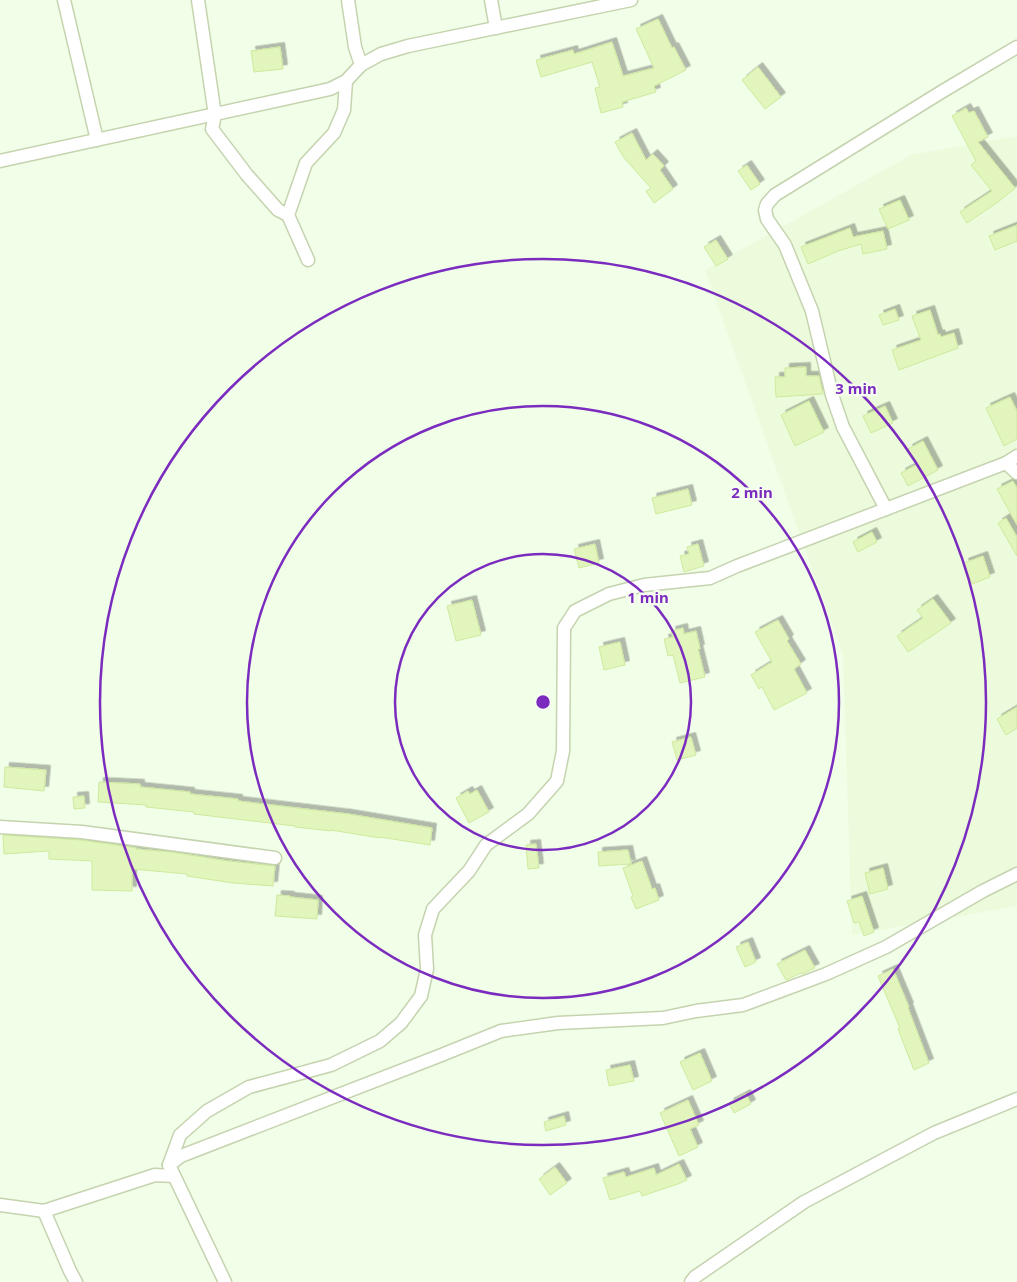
<svg xmlns="http://www.w3.org/2000/svg" width="1017" height="1282" viewBox="0 0 1017 1282" font-family="'Noto Sans',sans-serif">
<defs>
<filter id="shadow"><feDropShadow dx="4.5" dy="-4.5" stdDeviation="0" flood-color="#0004"/></filter>
</defs>
<rect width="100%" height="100%" fill="#f1fee8"/>
<path fill="#ebfbdb" d="M 1017,136 L 1017,906 L 852,935 L 843,655 L 705,270 L 911,155 Z"/>
<g fill="#e1f5bd" stroke="#cfe99d" filter="url(#shadow)">
<path d="M 658,19 L 672,48 L 674,47 L 686,70 L 654,86 L 656,92 L 622,102 L 623,107 L 601,113 L 595,88 L 600,87 L 592,62 L 541,77 L 536,60 L 573,50 L 574,54 L 612,42 L 623,76 L 654,68 L 636,29 Z"/>
<path d="M 280,47 L 283,69 L 254,72 L 251,51 Z"/>
<path d="M 758,67 L 781,97 L 765,109 L 742,80 Z"/>
<path d="M 966,108 L 969,113 L 974,111 L 988,137 L 978,142 L 1015,188 L 998,202 L 967,223 L 960,212 L 992,191 L 971,165 L 976,161 L 952,116 Z"/>
<path d="M 632,133 L 646,160 L 653,154 L 664,166 L 660,170 L 673,189 L 654,203 L 646,191 L 651,188 L 624,158 L 615,142 Z"/>
<path d="M 747,165 L 760,184 L 751,190 L 738,171 Z"/>
<path d="M 900,200 L 909,220 L 888,229 L 879,209 Z"/>
<path d="M 1017,225 L 1017,241 L 995,250 L 989,236 Z"/>
<path d="M 850,228 L 853,237 L 883,231 L 887,249 L 863,254 L 861,244 L 838,251 L 808,264 L 801,247 Z"/>
<path d="M 716,240 L 728,259 L 716,266 L 704,247 Z"/>
<path d="M 895,309 L 899,320 L 883,325 L 879,315 Z"/>
<path d="M 930,310 L 938,335 L 940,334 L 941,337 L 954,333 L 958,348 L 899,370 L 892,350 L 921,340 L 912,316 Z"/>
<path d="M 806,367 L 806,376 L 819,376 L 823,394 L 776,397 L 775,377 L 785,377 L 785,368 Z"/>
<path d="M 1010,397 L 1017,411 L 1017,439 L 1004,446 L 986,408 Z"/>
<path d="M 809,401 L 824,432 L 795,446 L 781,415 Z"/>
<path d="M 885,406 L 893,423 L 871,433 L 863,416 Z"/>
<path d="M 923,441 L 938,470 L 908,486 L 901,473 L 916,465 L 908,449 Z"/>
<path d="M 1013,481 L 1017,488 L 1017,525 L 997,489 Z"/>
<path d="M 688,489 L 692,505 L 656,514 L 652,498 Z"/>
<path d="M 1006,518 L 1017,537 L 1017,556 L 998,523 Z"/>
<path d="M 872,532 L 877,542 L 858,552 L 853,542 Z"/>
<path d="M 595,544 L 599,563 L 579,568 L 574,549 Z"/>
<path d="M 698,544 L 704,566 L 684,572 L 680,556 L 689,554 L 687,547 Z"/>
<path d="M 983,556 L 990,577 L 972,584 L 964,563 Z"/>
<path d="M 933,599 L 951,623 L 908,652 L 897,636 L 923,618 L 917,610 Z"/>
<path d="M 472,600 L 481,635 L 456,641 L 447,606 Z"/>
<path d="M 778,620 L 789,639 L 787,641 L 801,664 L 794,669 L 807,693 L 774,710 L 762,687 L 759,689 L 751,675 L 772,662 L 755,632 Z"/>
<path d="M 683,628 L 684,634 L 696,631 L 700,649 L 698,649 L 705,677 L 680,683 L 673,655 L 668,656 L 664,639 L 673,637 L 671,631 Z"/>
<path d="M 620,642 L 625,665 L 604,670 L 599,647 Z"/>
<path d="M 1017,707 L 1017,728 L 1006,735 L 997,719 Z"/>
<path d="M 691,737 L 696,755 L 677,760 L 672,742 Z"/>
<path d="M 5,767 L 46,770 L 44,791 L 4,787 Z"/>
<path d="M 99,782 L 140,784 L 140,787 L 190,792 L 190,794 L 238,799 L 238,801 L 348,814 L 432,828 L 430,845 L 380,837 L 380,838 L 331,830 L 331,831 L 295,827 L 295,826 L 194,814 L 194,812 L 146,807 L 146,805 L 98,802 Z"/>
<path d="M 477,790 L 489,812 L 469,823 L 456,798 L 468,791 L 470,794 Z"/>
<path d="M 84,796 L 85,808 L 74,809 L 73,797 Z"/>
<path d="M 3,835 L 81,840 L 137,848 L 136,849 L 171,852 L 228,861 L 275,866 L 273,886 L 233,883 L 187,876 L 187,874 L 132,869 L 132,891 L 92,890 L 92,861 L 49,859 L 49,851 L 4,854 Z"/>
<path d="M 536,844 L 539,868 L 528,869 L 526,845 Z"/>
<path d="M 628,850 L 631,864 L 599,866 L 598,852 Z"/>
<path d="M 642,861 L 652,889 L 655,888 L 659,900 L 636,909 L 631,897 L 633,896 L 623,868 Z"/>
<path d="M 883,868 L 888,889 L 870,894 L 865,873 Z"/>
<path d="M 277,895 L 290,896 L 290,897 L 318,900 L 317,919 L 275,916 Z"/>
<path d="M 862,896 L 874,932 L 864,936 L 859,922 L 854,923 L 847,901 Z"/>
<path d="M 748,942 L 756,962 L 745,967 L 736,947 Z"/>
<path d="M 805,950 L 815,968 L 802,974 L 801,973 L 786,980 L 777,964 Z"/>
<path d="M 893,969 L 909,1007 L 908,1008 L 929,1063 L 914,1070 L 898,1029 L 900,1028 L 878,976 Z"/>
<path d="M 700,1053 L 712,1081 L 693,1090 L 680,1062 Z"/>
<path d="M 630,1065 L 634,1081 L 609,1086 L 606,1070 Z"/>
<path d="M 746,1094 L 751,1104 L 734,1113 L 729,1103 Z"/>
<path d="M 688,1100 L 699,1125 L 690,1129 L 698,1147 L 679,1156 L 660,1113 Z"/>
<path d="M 564,1116 L 566,1125 L 546,1131 L 544,1122 Z"/>
<path d="M 679,1164 L 687,1180 L 678,1184 L 642,1196 L 640,1191 L 610,1200 L 603,1178 L 624,1172 L 626,1177 L 654,1168 L 656,1175 Z"/>
<path d="M 555,1167 L 567,1183 L 550,1195 L 539,1179 Z"/>
</g>
<g fill="none" stroke-linecap="round" stroke-linejoin="round">
<defs>
<g id="minor">
<path d="M 64,0 L 97,140"/>
<path d="M 198,0 L 215,115 L 212,129 L 247,175 L 278,210 L 288,215 L 308,260"/>
<path d="M 348,0 L 355,47 L 361,65"/>
<path d="M 491,0 L 496,28"/>
<path d="M 0,161 L 330,89 L 346,81 L 361,65 L 381,54 L 408,46 L 631,0"/>
<path d="M 288,215 L 306,163 L 334,133 L 344,110 L 346,81"/>
<path d="M 1006,463 L 1017,473"/>
<path d="M 886,509 L 843,427 L 832,395 L 812,311 L 785,245 L 767,219 L 765,210 L 767,204 L 775,195 L 943,91 L 1017,47"/>
<path d="M 0,827 L 82,832 L 275,858"/>
<path d="M 169,1165 L 180,1135 L 207,1111 L 249,1087 L 331,1065 L 380,1041 L 401,1023 L 421,996 L 427,969 L 425,935 L 433,909 L 469,871 L 486,845 L 528,814 L 557,781 L 563,751 L 564,628 L 575,611 L 609,594 L 644,585 L 710,578 L 737,566 L 1006,463 L 1017,456"/>
<path d="M 0,1205 L 44,1211 L 155,1175 L 174,1176"/>
<path d="M 44,1211 L 70,1271 L 76,1282"/>
<path d="M 225,1282 L 169,1165 L 181,1156 L 439,1056 L 501,1031 L 558,1023 L 663,1018 L 696,1011 L 743,1005 L 826,974 L 886,947 L 983,891 L 1017,874"/>
<path d="M 691,1282 L 695,1277 L 804,1202 L 934,1133 L 1017,1099"/>
</g>
</defs>
<use href="#minor" stroke="#c5d3af" stroke-width="15"/>
<use href="#minor" stroke="#fff" stroke-width="12"/>
</g>
<g fill="none" stroke="#7b2cbf" stroke-width="2.5">
<circle cx="543" cy="702" r="148"/>
<circle cx="543" cy="702" r="296"/>
<circle cx="543" cy="702" r="443"/>
</g>
<circle cx="543" cy="702" r="8" fill="#7b2cbf" stroke="#f6ffef" stroke-width="2.5"/>
<g font-size="15" text-anchor="middle" font-weight="bold" fill="#7b2cbf" stroke="#f6ffef" stroke-width="5" stroke-linejoin="round" paint-order="stroke">
<text x="856" y="394">3 min</text>
<text x="752" y="498">2 min</text>
<text x="648" y="603">1 min</text>
</g>
</svg>
